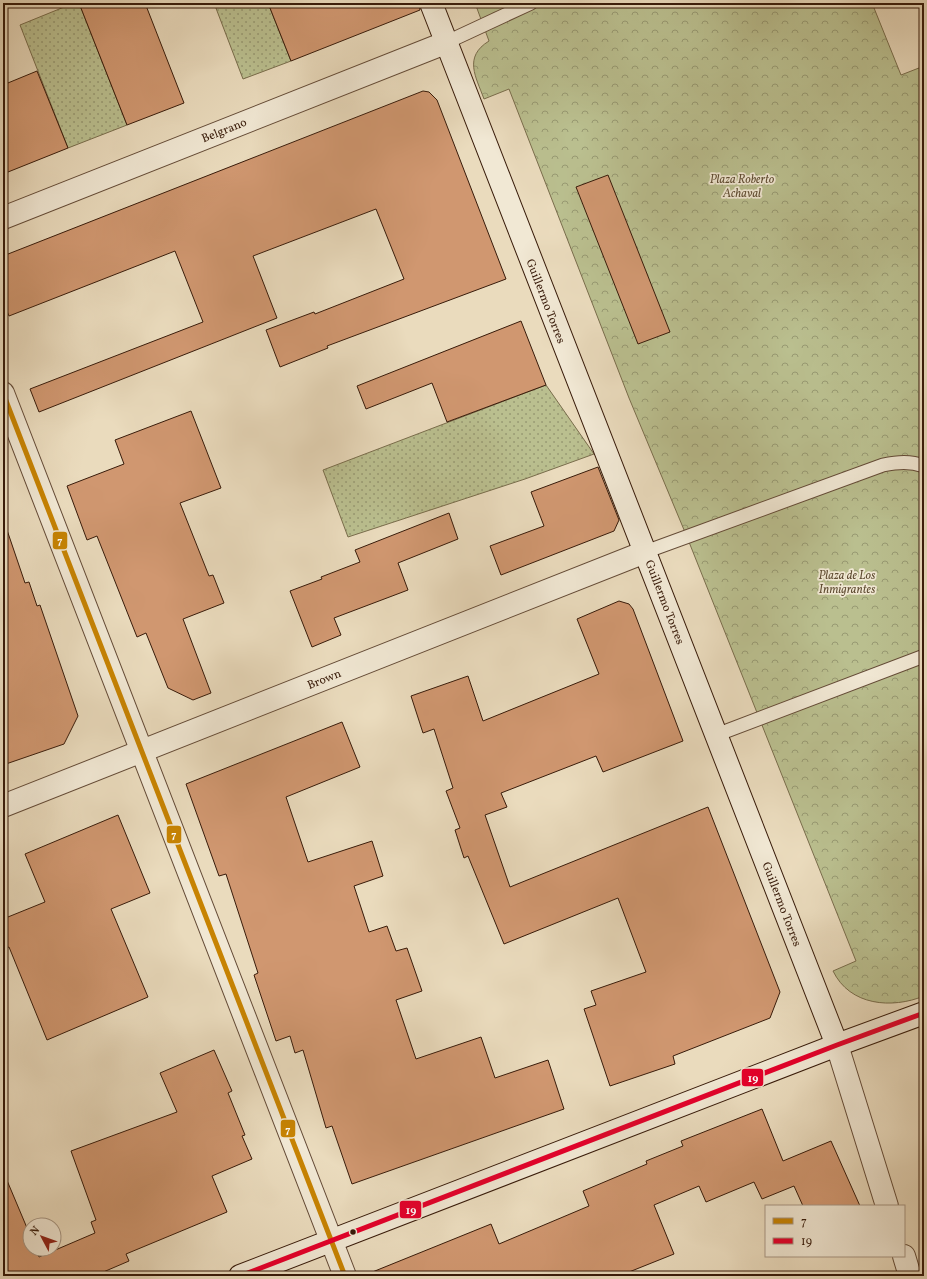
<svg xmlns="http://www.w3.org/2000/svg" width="927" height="1279" viewBox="0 0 927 1279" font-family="Vollkorn,serif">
<defs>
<pattern id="grass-dots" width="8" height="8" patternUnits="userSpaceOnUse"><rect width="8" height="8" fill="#babf8f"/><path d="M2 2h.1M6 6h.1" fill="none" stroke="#989a73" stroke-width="1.8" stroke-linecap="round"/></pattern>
<pattern id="park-crowns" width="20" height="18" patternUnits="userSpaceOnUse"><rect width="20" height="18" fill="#babf8f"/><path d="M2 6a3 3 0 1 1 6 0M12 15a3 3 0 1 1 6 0" fill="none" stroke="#989a73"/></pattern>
</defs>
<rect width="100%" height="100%" fill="#eadbbd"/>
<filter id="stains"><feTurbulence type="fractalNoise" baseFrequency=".005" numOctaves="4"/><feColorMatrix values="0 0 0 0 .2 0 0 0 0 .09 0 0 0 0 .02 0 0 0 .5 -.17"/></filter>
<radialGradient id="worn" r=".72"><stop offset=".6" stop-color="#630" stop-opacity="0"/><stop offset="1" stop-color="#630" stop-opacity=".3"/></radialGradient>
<g fill="url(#grass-dots)" stroke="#796d4c">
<path d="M 74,3 L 79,3 L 127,125 L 68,148 L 20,25 Z"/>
<path d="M 214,3 L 268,3 L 291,61 L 243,79 Z"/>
<path d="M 546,385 L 594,454 L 525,479 L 348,537 L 323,470 Z"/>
</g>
<path fill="url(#park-crowns)" stroke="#796d4c" d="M 475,3 L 872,3 L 901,75 L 924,66 L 924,996 C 892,1009 850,1006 833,971 L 856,961 L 687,537 L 629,398 L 509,89 L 484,99 C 476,77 463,57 489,41 Z"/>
<g fill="#d09770" stroke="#381b0a">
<path d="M 79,3 L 145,3 L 184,103 L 127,125 Z"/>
<path d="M 268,3 L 419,3 L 420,10 L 291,61 Z"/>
<path d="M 37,71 L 68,148 L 3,174 L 3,85 Z"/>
<path d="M 423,91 L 429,92 L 437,100 L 506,279 L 327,346 L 328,348 L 280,367 L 266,330 L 314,312 L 315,314 L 404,279 L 376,209 L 253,256 L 277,318 L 39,412 L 30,389 L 203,322 L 175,251 L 9,316 L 3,301 L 3,256 Z"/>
<path d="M 608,175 L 670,332 L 638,344 L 576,187 Z"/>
<path d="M 521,321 L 546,385 L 447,422 L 432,383 L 366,409 L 357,386 Z"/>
<path d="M 191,411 L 221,488 L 180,503 L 209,576 L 213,575 L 224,603 L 183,619 L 211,693 L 193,700 L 168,688 L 146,633 L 137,637 L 97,536 L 87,540 L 67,486 L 124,464 L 115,440 Z"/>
<path d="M 598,467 L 619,520 L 614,531 L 501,575 L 490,546 L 544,526 L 531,492 Z"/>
<path d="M 449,513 L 458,539 L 398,563 L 408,590 L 334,618 L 341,635 L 312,647 L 290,591 L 322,579 L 321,577 L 360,562 L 355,550 Z"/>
<path d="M 7,530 L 25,583 L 29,582 L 37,606 L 40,605 L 78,716 L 64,744 L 3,765 L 3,531 Z"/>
<path d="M 619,601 L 629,604 L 633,609 L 683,741 L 603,772 L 596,756 L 501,793 L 507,807 L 485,815 L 510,887 L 708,807 L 780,992 L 770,1018 L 673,1056 L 675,1064 L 610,1086 L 584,1009 L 596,1005 L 591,991 L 646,972 L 618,898 L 504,944 L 468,856 L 464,858 L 455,830 L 460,828 L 446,791 L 453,788 L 434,729 L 423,733 L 411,696 L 468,676 L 483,721 L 599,674 L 577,619 Z"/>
<path d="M 342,722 L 360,767 L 286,797 L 308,862 L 372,841 L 383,876 L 354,886 L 369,932 L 387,926 L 396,951 L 407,948 L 422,991 L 396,1000 L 416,1059 L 481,1037 L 495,1078 L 548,1060 L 564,1109 L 352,1184 L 332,1126 L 326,1128 L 303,1050 L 295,1053 L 290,1036 L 276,1041 L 254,975 L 258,973 L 226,874 L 219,876 L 186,784 Z"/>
<path d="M 118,815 L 150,893 L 111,909 L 148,997 L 47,1040 L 9,947 L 3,949 L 3,919 L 45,902 L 25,854 Z"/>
<path d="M 214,1050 L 232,1091 L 228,1093 L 245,1135 L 242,1136 L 252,1159 L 212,1176 L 227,1212 L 126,1254 L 129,1261 L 94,1276 L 3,1276 L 3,1171 L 30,1235 L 30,1249 L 36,1249 L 39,1257 L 95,1233 L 91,1222 L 96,1220 L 71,1151 L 177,1112 L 160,1073 Z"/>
<path d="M 762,1109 L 783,1161 L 831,1141 L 860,1206 L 803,1206 L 794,1186 L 762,1199 L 754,1182 L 706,1202 L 699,1186 L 654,1205 L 674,1254 L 619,1276 L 365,1276 L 365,1275 L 491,1224 L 499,1244 L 589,1206 L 583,1191 L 647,1164 L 646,1161 L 683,1146 L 681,1141 Z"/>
</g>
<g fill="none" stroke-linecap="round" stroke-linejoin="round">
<defs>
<g id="service">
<path d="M 445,43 L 531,3"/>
<path d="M 645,552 L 883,465 C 898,462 910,461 924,466"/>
<path d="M 716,735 L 924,656"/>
</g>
<g id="minor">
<path d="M 3,218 L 445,43"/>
<path d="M 3,393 L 345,1276"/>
<path d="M 3,806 L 645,552"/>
<path d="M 837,1045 L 887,1206"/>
<path d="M 904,1256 L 910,1276"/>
</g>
<g id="secondary">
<path d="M 431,3 L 837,1045"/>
<path d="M 240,1276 L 837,1045 L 924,1013"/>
</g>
</defs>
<use href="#service" stroke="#644b37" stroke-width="15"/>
<use href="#minor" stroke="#644b37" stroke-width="24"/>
<use href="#secondary" stroke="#381b0a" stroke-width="24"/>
<use href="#service" stroke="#f1e8d4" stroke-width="13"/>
<use href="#minor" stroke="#f1e8d4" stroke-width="22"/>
<use href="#secondary" stroke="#f1e8d4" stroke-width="22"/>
<defs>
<path id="bus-1" d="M 3,393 L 345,1276"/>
<path id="bus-2" d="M 240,1276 L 837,1045 L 924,1013"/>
</defs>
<use href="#bus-1" stroke="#f1e8d4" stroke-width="8"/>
<use href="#bus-2" stroke="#f1e8d4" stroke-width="8"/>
<use href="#bus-1" stroke="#c78302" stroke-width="5"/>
<use href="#bus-2" stroke="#e4002b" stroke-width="5"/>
</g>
<circle fill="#381b0a" stroke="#f1e8d4" stroke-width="1.5" cx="353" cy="1232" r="3.5"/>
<g text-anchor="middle" stroke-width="3.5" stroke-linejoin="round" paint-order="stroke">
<g font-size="12" fill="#381b0a" stroke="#f1e8d4">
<text transform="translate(224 130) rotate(-22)" y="4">Belgrano</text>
<text transform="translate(546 301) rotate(69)" y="4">Guillermo Torres</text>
<text transform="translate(665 602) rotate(69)" y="4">Guillermo Torres</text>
<text transform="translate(324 679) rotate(-22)" y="4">Brown</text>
<text transform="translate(782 904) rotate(69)" y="4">Guillermo Torres</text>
</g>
<g font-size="12" font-style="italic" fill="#5f4c32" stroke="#f1e8d4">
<text x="742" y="183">Plaza Roberto<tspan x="742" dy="14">Achaval</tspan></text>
<text x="847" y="579">Plaza de Los<tspan x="847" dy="14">Inmigrantes</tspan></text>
</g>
</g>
<g stroke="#f1e8d4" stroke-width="1.5">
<rect x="52" y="531" width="16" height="19" rx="4" fill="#c78302"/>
<rect x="166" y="825" width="16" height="19" rx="4" fill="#c78302"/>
<rect x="741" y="1068" width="23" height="19" rx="4" fill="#e4002b"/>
<rect x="280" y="1119" width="16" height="19" rx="4" fill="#c78302"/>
<rect x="399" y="1200" width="23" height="19" rx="4" fill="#e4002b"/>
</g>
<g font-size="11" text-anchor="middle" font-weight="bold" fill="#fff">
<text x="60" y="544">7</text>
<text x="174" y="838">7</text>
<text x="753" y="1082">19</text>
<text x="288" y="1133">7</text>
<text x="411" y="1214">19</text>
</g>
<rect width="927" height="1279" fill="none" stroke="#eadbbd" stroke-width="16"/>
<rect x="4" y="4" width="919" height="1271" fill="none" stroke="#381b0a" stroke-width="2"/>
<rect x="8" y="8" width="911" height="1263" fill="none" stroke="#381b0a"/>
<rect x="765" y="1205" width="140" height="52" fill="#f1e8d4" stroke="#a79683"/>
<rect x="773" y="1218" width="20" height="6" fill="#c78302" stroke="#a79683"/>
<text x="801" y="1225" font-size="12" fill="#381b0a">7</text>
<rect x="773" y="1238" width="20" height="6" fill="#e4002b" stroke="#a79683"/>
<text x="801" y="1245" font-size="12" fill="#381b0a">19</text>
<g transform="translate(42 1237) rotate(311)"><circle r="19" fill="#f1e8d4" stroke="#a79683"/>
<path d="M0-3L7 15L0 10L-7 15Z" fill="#8f2418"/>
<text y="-6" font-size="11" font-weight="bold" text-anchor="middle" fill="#381b0a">N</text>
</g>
<rect width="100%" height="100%" filter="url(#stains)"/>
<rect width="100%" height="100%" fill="url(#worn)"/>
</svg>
